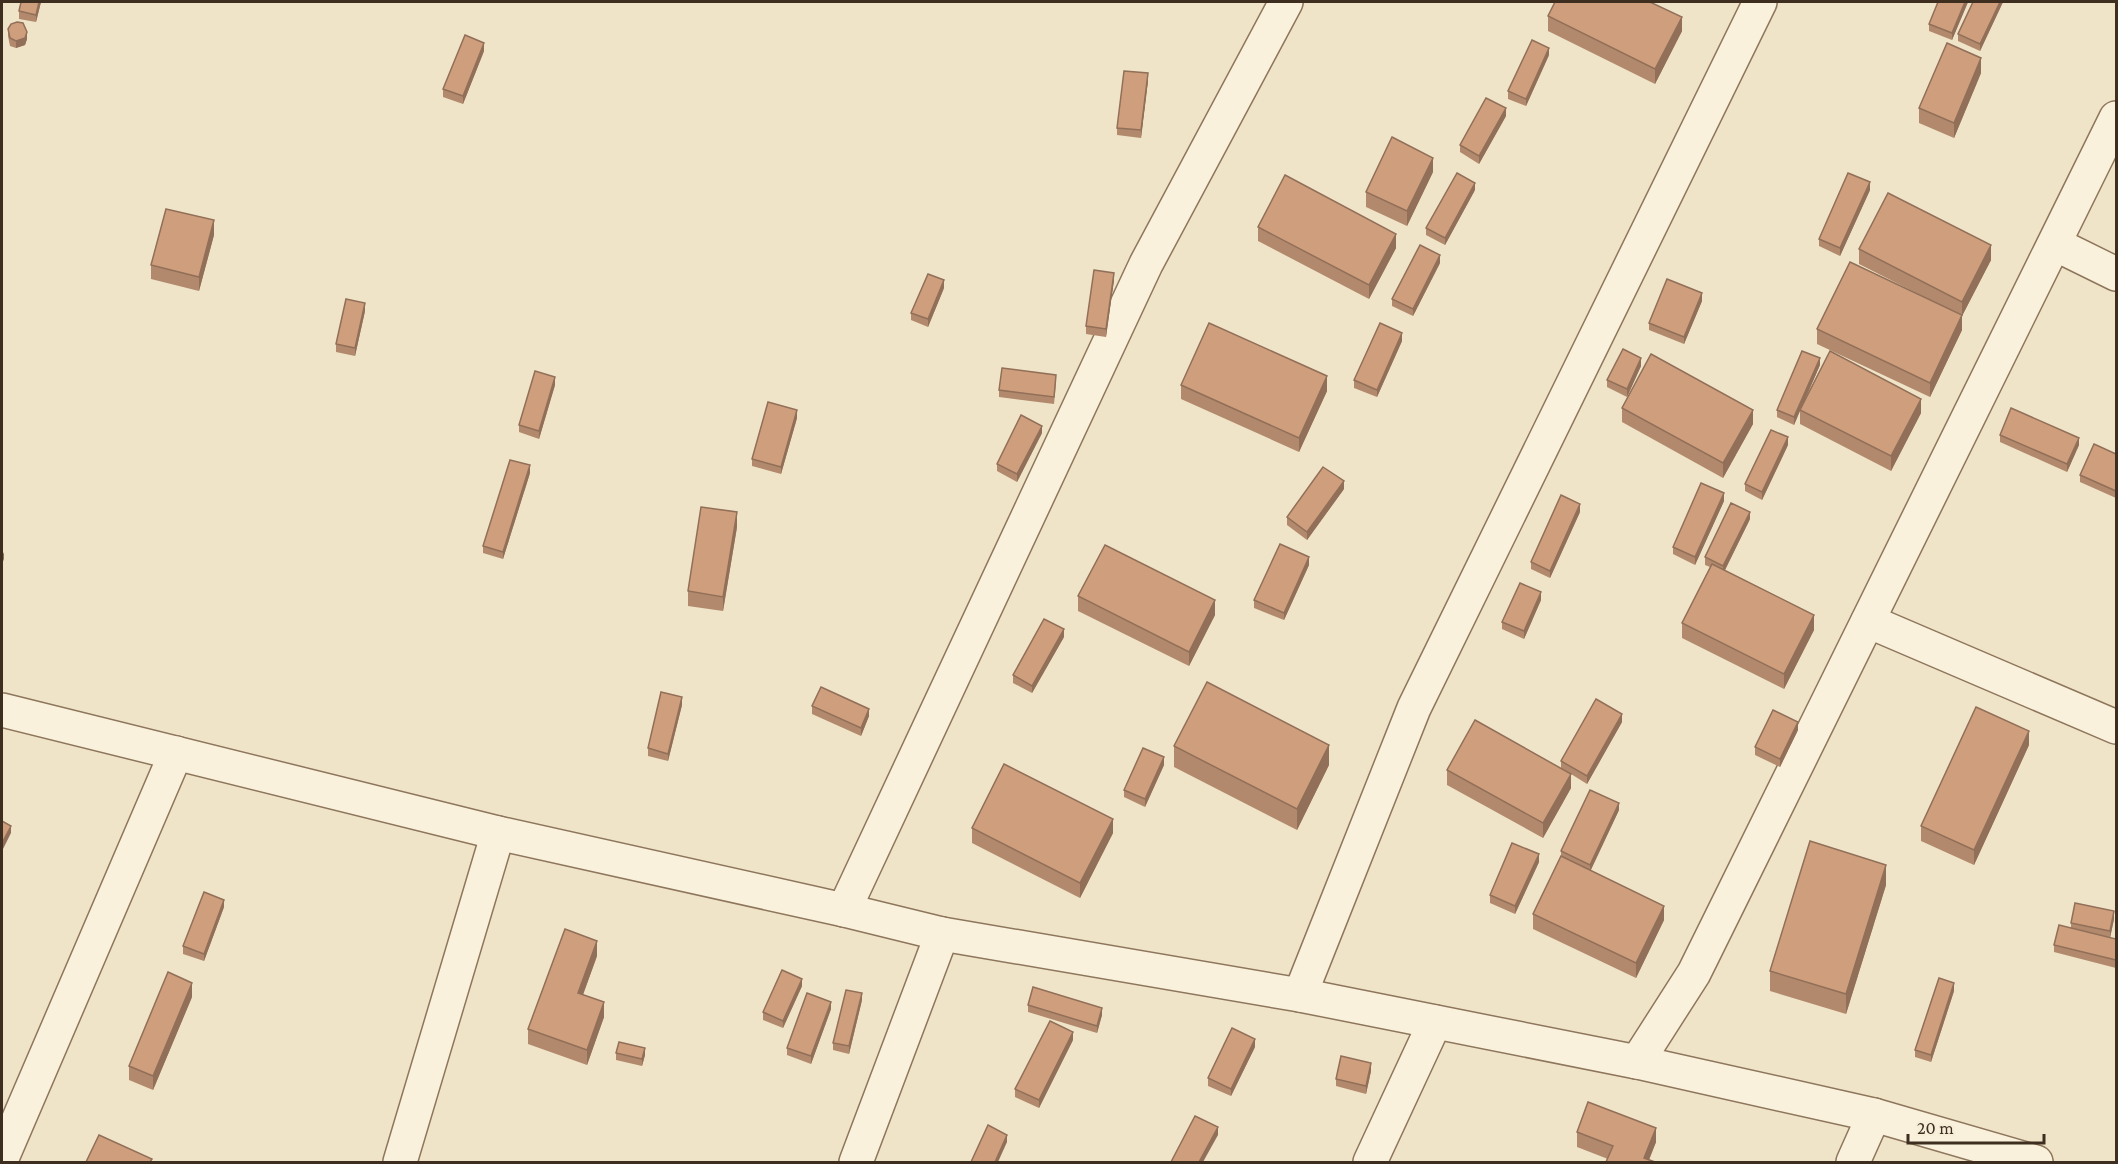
<svg xmlns="http://www.w3.org/2000/svg" width="2118" height="1164" viewBox="0 0 2118 1164" font-family="'Crimson Pro',serif">
<rect width="100%" height="100%" fill="#f0e4c8"/>
<g fill="none" stroke-linecap="round" stroke-linejoin="round">
<defs>
<g id="minor">
<path d="M 2055,244 L 2116,274"/>
<path d="M 1868,621 L 2116,727"/>
<path d="M 2,710 L 498,833 L 844,910 L 942,934 L 1300,995 L 1637,1062 L 1874,1115 L 2036,1162"/>
<path d="M 844,910 L 1146,264 L 1286,2"/>
<path d="M 1300,995 L 1414,708 L 1760,2"/>
<path d="M 1637,1062 L 1694,973 L 2116,118"/>
<path d="M 2,1158 L 176,753"/>
<path d="M 400,1162 L 498,833"/>
<path d="M 856,1162 L 942,934"/>
<path d="M 1370,1162 L 1435,1022"/>
<path d="M 1853,1162 L 1874,1115"/>
</g>
</defs>
<use href="#minor" stroke="#8d765c" stroke-width="36"/>
<use href="#minor" stroke="#faf1dc" stroke-width="33"/>
</g>
<g fill="#b2896c">
<path d="M 21,2 L 41,2 L 36,22 L 19,19 L 19,11 Z"/>
<path d="M 1968,2 L 1952,40 L 1929,31 L 1929,24 Z"/>
<path d="M 2003,2 L 1980,51 L 1958,41 L 1958,34 Z"/>
<path d="M 1548,16 L 1682,31 L 1655,84 L 1548,31 Z"/>
<path d="M 8,29 L 27,39 L 25,45 L 16,48 L 10,46 L 8,36 Z"/>
<path d="M 484,51 L 463,104 L 443,97 L 443,89 Z"/>
<path d="M 1549,55 L 1526,106 L 1508,99 L 1508,91 Z"/>
<path d="M 1981,73 L 1954,138 L 1919,123 L 1919,108 Z"/>
<path d="M 1148,81 L 1141,138 L 1117,135 L 1117,128 Z"/>
<path d="M 1506,116 L 1479,164 L 1460,152 L 1460,145 Z"/>
<path d="M 1433,172 L 1407,226 L 1366,207 L 1366,192 Z"/>
<path d="M 1475,190 L 1445,245 L 1426,235 L 1426,228 Z"/>
<path d="M 1870,190 L 1840,256 L 1819,246 L 1819,239 Z"/>
<path d="M 1258,227 L 1396,248 L 1369,299 L 1258,241 Z"/>
<path d="M 214,235 L 199,291 L 151,279 L 151,265 Z"/>
<path d="M 1859,249 L 1991,260 L 1962,316 L 1962,330 L 1930,397 L 1817,344 L 1817,329 L 1938,304 L 1859,264 Z"/>
<path d="M 1440,263 L 1413,316 L 1392,306 L 1392,299 Z"/>
<path d="M 1114,280 L 1106,337 L 1086,334 L 1086,326 Z"/>
<path d="M 944,288 L 928,327 L 911,320 L 911,313 Z"/>
<path d="M 1702,301 L 1684,344 L 1649,330 L 1649,323 Z"/>
<path d="M 365,311 L 355,356 L 336,352 L 336,344 Z"/>
<path d="M 1402,341 L 1377,397 L 1354,388 L 1354,380 Z"/>
<path d="M 1820,365 L 1802,406 L 1921,413 L 1891,471 L 1800,424 L 1800,410 L 1794,425 L 1777,417 L 1777,410 Z"/>
<path d="M 1641,366 L 1627,397 L 1607,387 L 1607,380 Z"/>
<path d="M 1056,383 L 1054,404 L 999,397 L 999,390 Z"/>
<path d="M 555,385 L 539,439 L 519,432 L 519,425 Z"/>
<path d="M 1181,385 L 1327,391 L 1299,452 L 1181,399 Z"/>
<path d="M 1622,408 L 1753,424 L 1723,478 L 1622,422 Z"/>
<path d="M 797,418 L 781,474 L 752,466 L 752,459 Z"/>
<path d="M 1042,433 L 1017,482 L 997,471 L 997,464 Z"/>
<path d="M 2000,435 L 2079,445 L 2067,472 L 2000,442 Z"/>
<path d="M 1788,445 L 1762,500 L 1745,491 L 1745,484 Z"/>
<path d="M 2116,454 L 2116,498 L 2080,482 L 2080,475 Z"/>
<path d="M 530,473 L 503,559 L 483,553 L 483,546 Z"/>
<path d="M 1344,489 L 1307,540 L 1287,525 L 1287,517 Z"/>
<path d="M 1724,501 L 1695,565 L 1673,554 L 1673,547 Z"/>
<path d="M 1580,512 L 1550,578 L 1531,569 L 1531,562 Z"/>
<path d="M 1750,519 L 1725,570 L 1814,630 L 1784,689 L 1682,638 L 1682,623 L 1710,567 L 1705,565 L 1705,557 Z"/>
<path d="M 737,527 L 723,611 L 688,606 L 688,591 Z"/>
<path d="M 1309,565 L 1284,620 L 1254,608 L 1254,600 Z"/>
<path d="M 1078,596 L 1215,615 L 1189,666 L 1078,611 Z"/>
<path d="M 1541,600 L 1524,639 L 1502,629 L 1502,622 Z"/>
<path d="M 1064,637 L 1032,693 L 1013,683 L 1013,675 Z"/>
<path d="M 682,705 L 668,761 L 648,756 L 648,748 Z"/>
<path d="M 812,706 L 869,716 L 861,736 L 812,714 Z"/>
<path d="M 1622,722 L 1587,784 L 1571,774 L 1571,788 L 1543,838 L 1447,785 L 1447,770 L 1561,768 L 1561,761 Z"/>
<path d="M 1798,730 L 1780,767 L 1755,755 L 1755,747 Z"/>
<path d="M 2029,745 L 1974,865 L 1921,841 L 1921,826 Z"/>
<path d="M 1174,746 L 1329,765 L 1297,830 L 1174,767 Z"/>
<path d="M 1164,765 L 1145,807 L 1124,797 L 1124,790 Z"/>
<path d="M 1619,810 L 1590,871 L 1664,920 L 1636,978 L 1533,929 L 1533,914 L 1561,857 L 1561,851 Z"/>
<path d="M 972,828 L 1113,833 L 1080,898 L 972,843 Z"/>
<path d="M 1539,862 L 1515,914 L 1490,903 L 1490,895 Z"/>
<path d="M 1886,885 L 1846,1014 L 1770,991 L 1770,971 Z"/>
<path d="M 224,907 L 204,961 L 183,954 L 183,946 Z"/>
<path d="M 2114,919 L 2110,938 L 2116,939 L 2116,968 L 2054,952 L 2054,945 L 2071,928 L 2071,923 Z"/>
<path d="M 597,956 L 583,995 L 604,1017 L 587,1065 L 528,1044 L 528,1029 Z"/>
<path d="M 802,986 L 783,1028 L 763,1020 L 763,1012 Z"/>
<path d="M 1954,991 L 1931,1062 L 1915,1057 L 1915,1050 Z"/>
<path d="M 192,997 L 153,1090 L 129,1080 L 129,1066 Z"/>
<path d="M 862,1000 L 849,1054 L 833,1050 L 833,1043 Z"/>
<path d="M 1028,1005 L 1102,1015 L 1097,1033 L 1028,1012 Z"/>
<path d="M 831,1009 L 811,1064 L 787,1055 L 787,1048 Z"/>
<path d="M 1073,1040 L 1039,1108 L 1015,1097 L 1015,1089 Z"/>
<path d="M 1255,1047 L 1231,1096 L 1208,1086 L 1208,1078 Z"/>
<path d="M 616,1053 L 645,1055 L 642,1066 L 616,1060 Z"/>
<path d="M 1371,1071 L 1366,1094 L 1336,1086 L 1336,1079 Z"/>
<path d="M 1577,1132 L 1656,1142 L 1649,1160 L 1608,1159 L 1577,1147 Z"/>
</g>
<g fill="#916f58">
<path d="M 39,2 L 41,2 L 36,22 L 36,15 Z"/>
<path d="M 1965,2 L 1968,2 L 1952,40 L 1952,33 Z"/>
<path d="M 2000,2 L 2003,2 L 1980,51 L 1980,44 Z"/>
<path d="M 1682,17 L 1682,31 L 1655,84 L 1655,69 Z"/>
<path d="M 27,32 L 27,39 L 25,45 L 16,48 L 16,41 Z"/>
<path d="M 484,43 L 484,51 L 463,104 L 463,96 Z"/>
<path d="M 1549,48 L 1549,55 L 1526,106 L 1526,99 Z"/>
<path d="M 1981,58 L 1981,73 L 1954,138 L 1954,123 Z"/>
<path d="M 1148,73 L 1148,81 L 1141,138 L 1141,130 Z"/>
<path d="M 1506,108 L 1506,116 L 1479,164 L 1479,156 Z"/>
<path d="M 1433,158 L 1433,172 L 1407,226 L 1407,211 Z"/>
<path d="M 1870,182 L 1870,190 L 1840,256 L 1840,248 Z"/>
<path d="M 1475,183 L 1475,190 L 1445,245 L 1445,238 Z"/>
<path d="M 214,220 L 214,235 L 199,291 L 199,277 Z"/>
<path d="M 1396,234 L 1396,248 L 1369,299 L 1369,285 Z"/>
<path d="M 1991,245 L 1991,260 L 1962,316 L 1962,302 Z"/>
<path d="M 1440,255 L 1440,263 L 1413,316 L 1413,309 Z"/>
<path d="M 1114,273 L 1114,280 L 1106,337 L 1106,329 Z"/>
<path d="M 944,280 L 944,288 L 928,327 L 928,319 Z"/>
<path d="M 1702,293 L 1702,301 L 1684,344 L 1684,337 Z"/>
<path d="M 365,303 L 365,311 L 355,356 L 355,348 Z"/>
<path d="M 1962,315 L 1962,330 L 1930,397 L 1930,383 Z"/>
<path d="M 1402,333 L 1402,341 L 1377,397 L 1377,390 Z"/>
<path d="M 1641,358 L 1641,366 L 1627,397 L 1627,389 Z"/>
<path d="M 1820,358 L 1820,365 L 1794,425 L 1794,417 Z"/>
<path d="M 1327,376 L 1327,391 L 1299,452 L 1299,438 Z"/>
<path d="M 555,377 L 555,385 L 539,439 L 539,431 Z"/>
<path d="M 1921,399 L 1921,413 L 1891,471 L 1891,456 Z"/>
<path d="M 797,410 L 797,418 L 781,474 L 781,467 Z"/>
<path d="M 1753,410 L 1753,424 L 1723,478 L 1723,463 Z"/>
<path d="M 1042,426 L 1042,433 L 1017,482 L 1017,474 Z"/>
<path d="M 1788,437 L 1788,445 L 1762,500 L 1762,492 Z"/>
<path d="M 2079,438 L 2079,445 L 2067,472 L 2067,464 Z"/>
<path d="M 530,465 L 530,473 L 503,559 L 503,552 Z"/>
<path d="M 1344,481 L 1344,489 L 1307,540 L 1307,532 Z"/>
<path d="M 1724,493 L 1724,501 L 1695,565 L 1695,557 Z"/>
<path d="M 1580,504 L 1580,512 L 1550,578 L 1550,571 Z"/>
<path d="M 737,512 L 737,527 L 723,611 L 723,597 Z"/>
<path d="M 1750,512 L 1750,519 L 1723,574 L 1723,566 Z"/>
<path d="M 4,552 L 4,559 L 2,564 L 2,556 Z"/>
<path d="M 1309,557 L 1309,565 L 1284,620 L 1284,613 Z"/>
<path d="M 1541,592 L 1541,600 L 1524,639 L 1524,631 Z"/>
<path d="M 1215,600 L 1215,615 L 1189,666 L 1189,652 Z"/>
<path d="M 1814,615 L 1814,630 L 1784,689 L 1784,674 Z"/>
<path d="M 1064,629 L 1064,637 L 1032,693 L 1032,686 Z"/>
<path d="M 682,697 L 682,705 L 668,761 L 668,754 Z"/>
<path d="M 869,709 L 869,716 L 861,736 L 861,728 Z"/>
<path d="M 1622,714 L 1622,722 L 1587,784 L 1587,776 Z"/>
<path d="M 1798,722 L 1798,730 L 1780,767 L 1780,759 Z"/>
<path d="M 2029,731 L 2029,745 L 1974,865 L 1974,850 Z"/>
<path d="M 1329,745 L 1329,765 L 1297,830 L 1297,809 Z"/>
<path d="M 1164,757 L 1164,765 L 1145,807 L 1145,799 Z"/>
<path d="M 1571,774 L 1571,788 L 1543,838 L 1543,823 Z"/>
<path d="M 1619,803 L 1619,810 L 1590,872 L 1590,865 Z"/>
<path d="M 1113,819 L 1113,833 L 1080,898 L 1080,883 Z"/>
<path d="M 11,826 L 11,833 L 2,851 L 2,843 Z"/>
<path d="M 1539,854 L 1539,862 L 1515,914 L 1515,906 Z"/>
<path d="M 1886,865 L 1886,885 L 1846,1014 L 1846,994 Z"/>
<path d="M 224,900 L 224,907 L 204,961 L 204,954 Z"/>
<path d="M 1664,906 L 1664,920 L 1636,978 L 1636,963 Z"/>
<path d="M 2114,911 L 2114,919 L 2110,938 L 2110,931 Z"/>
<path d="M 597,941 L 597,956 L 578,1008 L 578,993 Z"/>
<path d="M 802,979 L 802,986 L 783,1028 L 783,1021 Z"/>
<path d="M 192,983 L 192,997 L 153,1090 L 153,1076 Z"/>
<path d="M 1954,983 L 1954,991 L 1931,1062 L 1931,1055 Z"/>
<path d="M 862,993 L 862,1000 L 849,1054 L 849,1046 Z"/>
<path d="M 604,1002 L 604,1017 L 587,1065 L 587,1050 Z"/>
<path d="M 831,1002 L 831,1009 L 811,1064 L 811,1056 Z"/>
<path d="M 1102,1008 L 1102,1015 L 1097,1033 L 1097,1026 Z"/>
<path d="M 1073,1032 L 1073,1040 L 1039,1108 L 1039,1100 Z"/>
<path d="M 1255,1039 L 1255,1047 L 1231,1096 L 1231,1089 Z"/>
<path d="M 645,1048 L 645,1055 L 642,1066 L 642,1059 Z"/>
<path d="M 1371,1063 L 1371,1071 L 1366,1094 L 1366,1086 Z"/>
<path d="M 1218,1127 L 1218,1135 L 1203,1162 L 1199,1162 Z"/>
<path d="M 1656,1128 L 1656,1142 L 1648,1162 L 1644,1158 Z"/>
<path d="M 1007,1135 L 1007,1142 L 998,1162 L 995,1162 Z"/>
</g>
<g fill="#cf9f7d" stroke="#916f58" stroke-width="1.5">
<path d="M 21,2 L 39,2 L 36,15 L 19,11 Z"/>
<path d="M 1555,2 L 1650,2 L 1682,17 L 1655,69 L 1548,16 Z"/>
<path d="M 1938,2 L 1965,2 L 1952,33 L 1929,24 Z"/>
<path d="M 1973,2 L 2000,2 L 1980,44 L 1958,34 Z"/>
<path d="M 17,22 L 23,23 L 27,32 L 25,38 L 16,41 L 10,38 L 8,29 L 11,24 Z"/>
<path d="M 465,35 L 484,43 L 463,96 L 443,89 Z"/>
<path d="M 1532,40 L 1549,48 L 1526,99 L 1508,91 Z"/>
<path d="M 1947,43 L 1981,58 L 1954,123 L 1919,108 Z"/>
<path d="M 1124,71 L 1148,73 L 1141,130 L 1117,128 Z"/>
<path d="M 1486,98 L 1506,108 L 1479,156 L 1460,145 Z"/>
<path d="M 1392,137 L 1433,158 L 1407,211 L 1366,192 Z"/>
<path d="M 1457,173 L 1475,183 L 1445,238 L 1426,228 Z"/>
<path d="M 1848,173 L 1870,182 L 1840,248 L 1819,239 Z"/>
<path d="M 1285,175 L 1396,234 L 1369,285 L 1258,227 Z"/>
<path d="M 1888,193 L 1991,245 L 1962,302 L 1859,249 Z"/>
<path d="M 166,209 L 214,220 L 199,277 L 151,265 Z"/>
<path d="M 1420,245 L 1440,255 L 1413,309 L 1392,299 Z"/>
<path d="M 1850,262 L 1962,315 L 1930,383 L 1817,329 Z"/>
<path d="M 1094,270 L 1114,273 L 1106,329 L 1086,326 Z"/>
<path d="M 928,274 L 944,280 L 928,319 L 911,313 Z"/>
<path d="M 1667,279 L 1702,293 L 1684,337 L 1649,323 Z"/>
<path d="M 346,299 L 365,303 L 355,348 L 336,344 Z"/>
<path d="M 1209,323 L 1327,376 L 1299,438 L 1181,385 Z"/>
<path d="M 1380,323 L 1402,333 L 1377,390 L 1354,380 Z"/>
<path d="M 1623,349 L 1641,358 L 1627,389 L 1607,380 Z"/>
<path d="M 1802,351 L 1820,358 L 1794,417 L 1777,410 Z"/>
<path d="M 1830,351 L 1921,399 L 1891,456 L 1800,410 Z"/>
<path d="M 1651,354 L 1753,410 L 1723,463 L 1622,408 Z"/>
<path d="M 1002,368 L 1056,375 L 1054,397 L 999,390 Z"/>
<path d="M 535,371 L 555,377 L 539,431 L 519,425 Z"/>
<path d="M 768,402 L 797,410 L 781,467 L 752,459 Z"/>
<path d="M 2011,408 L 2079,438 L 2067,464 L 2000,435 Z"/>
<path d="M 1021,415 L 1042,426 L 1017,474 L 997,464 Z"/>
<path d="M 1771,430 L 1788,437 L 1762,492 L 1745,484 Z"/>
<path d="M 2094,444 L 2116,454 L 2116,491 L 2080,475 Z"/>
<path d="M 510,460 L 530,465 L 503,552 L 483,546 Z"/>
<path d="M 1323,467 L 1344,481 L 1307,532 L 1287,517 Z"/>
<path d="M 1701,483 L 1724,493 L 1695,557 L 1673,547 Z"/>
<path d="M 1561,495 L 1580,504 L 1550,571 L 1531,562 Z"/>
<path d="M 1731,503 L 1750,512 L 1723,566 L 1705,557 Z"/>
<path d="M 701,507 L 737,512 L 723,597 L 688,591 Z"/>
<path d="M 1280,544 L 1309,557 L 1284,613 L 1254,600 Z"/>
<path d="M 1105,545 L 1215,600 L 1189,652 L 1078,596 Z"/>
<path d="M 1712,564 L 1814,615 L 1784,674 L 1682,623 Z"/>
<path d="M 1520,583 L 1541,592 L 1524,631 L 1502,622 Z"/>
<path d="M 1044,619 L 1064,629 L 1032,686 L 1013,675 Z"/>
<path d="M 1207,682 L 1329,745 L 1297,809 L 1174,746 Z"/>
<path d="M 821,687 L 869,709 L 861,728 L 812,706 Z"/>
<path d="M 661,692 L 682,697 L 668,754 L 648,748 Z"/>
<path d="M 1596,699 L 1622,714 L 1587,776 L 1561,761 Z"/>
<path d="M 1976,707 L 2029,731 L 1974,850 L 1921,826 Z"/>
<path d="M 1773,710 L 1798,722 L 1780,759 L 1755,747 Z"/>
<path d="M 1475,720 L 1571,774 L 1543,823 L 1447,770 Z"/>
<path d="M 1143,748 L 1164,757 L 1145,799 L 1124,790 Z"/>
<path d="M 1004,764 L 1113,819 L 1080,883 L 972,828 Z"/>
<path d="M 1590,790 L 1619,803 L 1590,865 L 1561,851 Z"/>
<path d="M 2,821 L 11,826 L 2,843 Z"/>
<path d="M 1810,841 L 1886,865 L 1846,994 L 1770,971 Z"/>
<path d="M 1512,843 L 1539,854 L 1515,906 L 1490,895 Z"/>
<path d="M 1561,856 L 1664,906 L 1636,963 L 1533,914 Z"/>
<path d="M 204,892 L 224,900 L 204,954 L 183,946 Z"/>
<path d="M 2075,903 L 2114,911 L 2110,931 L 2071,923 Z"/>
<path d="M 2059,925 L 2116,939 L 2116,960 L 2054,945 Z"/>
<path d="M 565,929 L 597,941 L 578,993 L 604,1002 L 587,1050 L 528,1029 Z"/>
<path d="M 782,970 L 802,979 L 783,1021 L 763,1012 Z"/>
<path d="M 168,972 L 192,983 L 153,1076 L 129,1066 Z"/>
<path d="M 1939,978 L 1954,983 L 1931,1055 L 1915,1050 Z"/>
<path d="M 1033,987 L 1102,1008 L 1097,1026 L 1028,1005 Z"/>
<path d="M 846,990 L 862,993 L 849,1046 L 833,1043 Z"/>
<path d="M 807,993 L 831,1002 L 811,1056 L 787,1048 Z"/>
<path d="M 1050,1021 L 1073,1032 L 1039,1100 L 1015,1089 Z"/>
<path d="M 1232,1028 L 1255,1039 L 1231,1089 L 1208,1078 Z"/>
<path d="M 619,1042 L 645,1048 L 642,1059 L 616,1053 Z"/>
<path d="M 1341,1056 L 1371,1063 L 1366,1086 L 1336,1079 Z"/>
<path d="M 1588,1102 L 1656,1128 L 1644,1158 L 1655,1162 L 1606,1162 L 1613,1146 L 1577,1132 Z"/>
<path d="M 1195,1116 L 1218,1127 L 1199,1162 L 1171,1162 Z"/>
<path d="M 988,1125 L 1007,1135 L 995,1162 L 971,1162 Z"/>
<path d="M 99,1135 L 152,1159 L 150,1162 L 86,1162 Z"/>
</g>
<rect width="2118" height="1164" fill="none" stroke="#3d2e20" stroke-width="6"/>
<path d="M1908 1134v9h136v-9" fill="none" stroke="#3d2e20" stroke-width="3"/>
<text x="1917" y="1134" font-size="18" fill="#3d2e20" stroke="#f7eed8" stroke-width="4.5" paint-order="stroke">20 m</text>
</svg>
